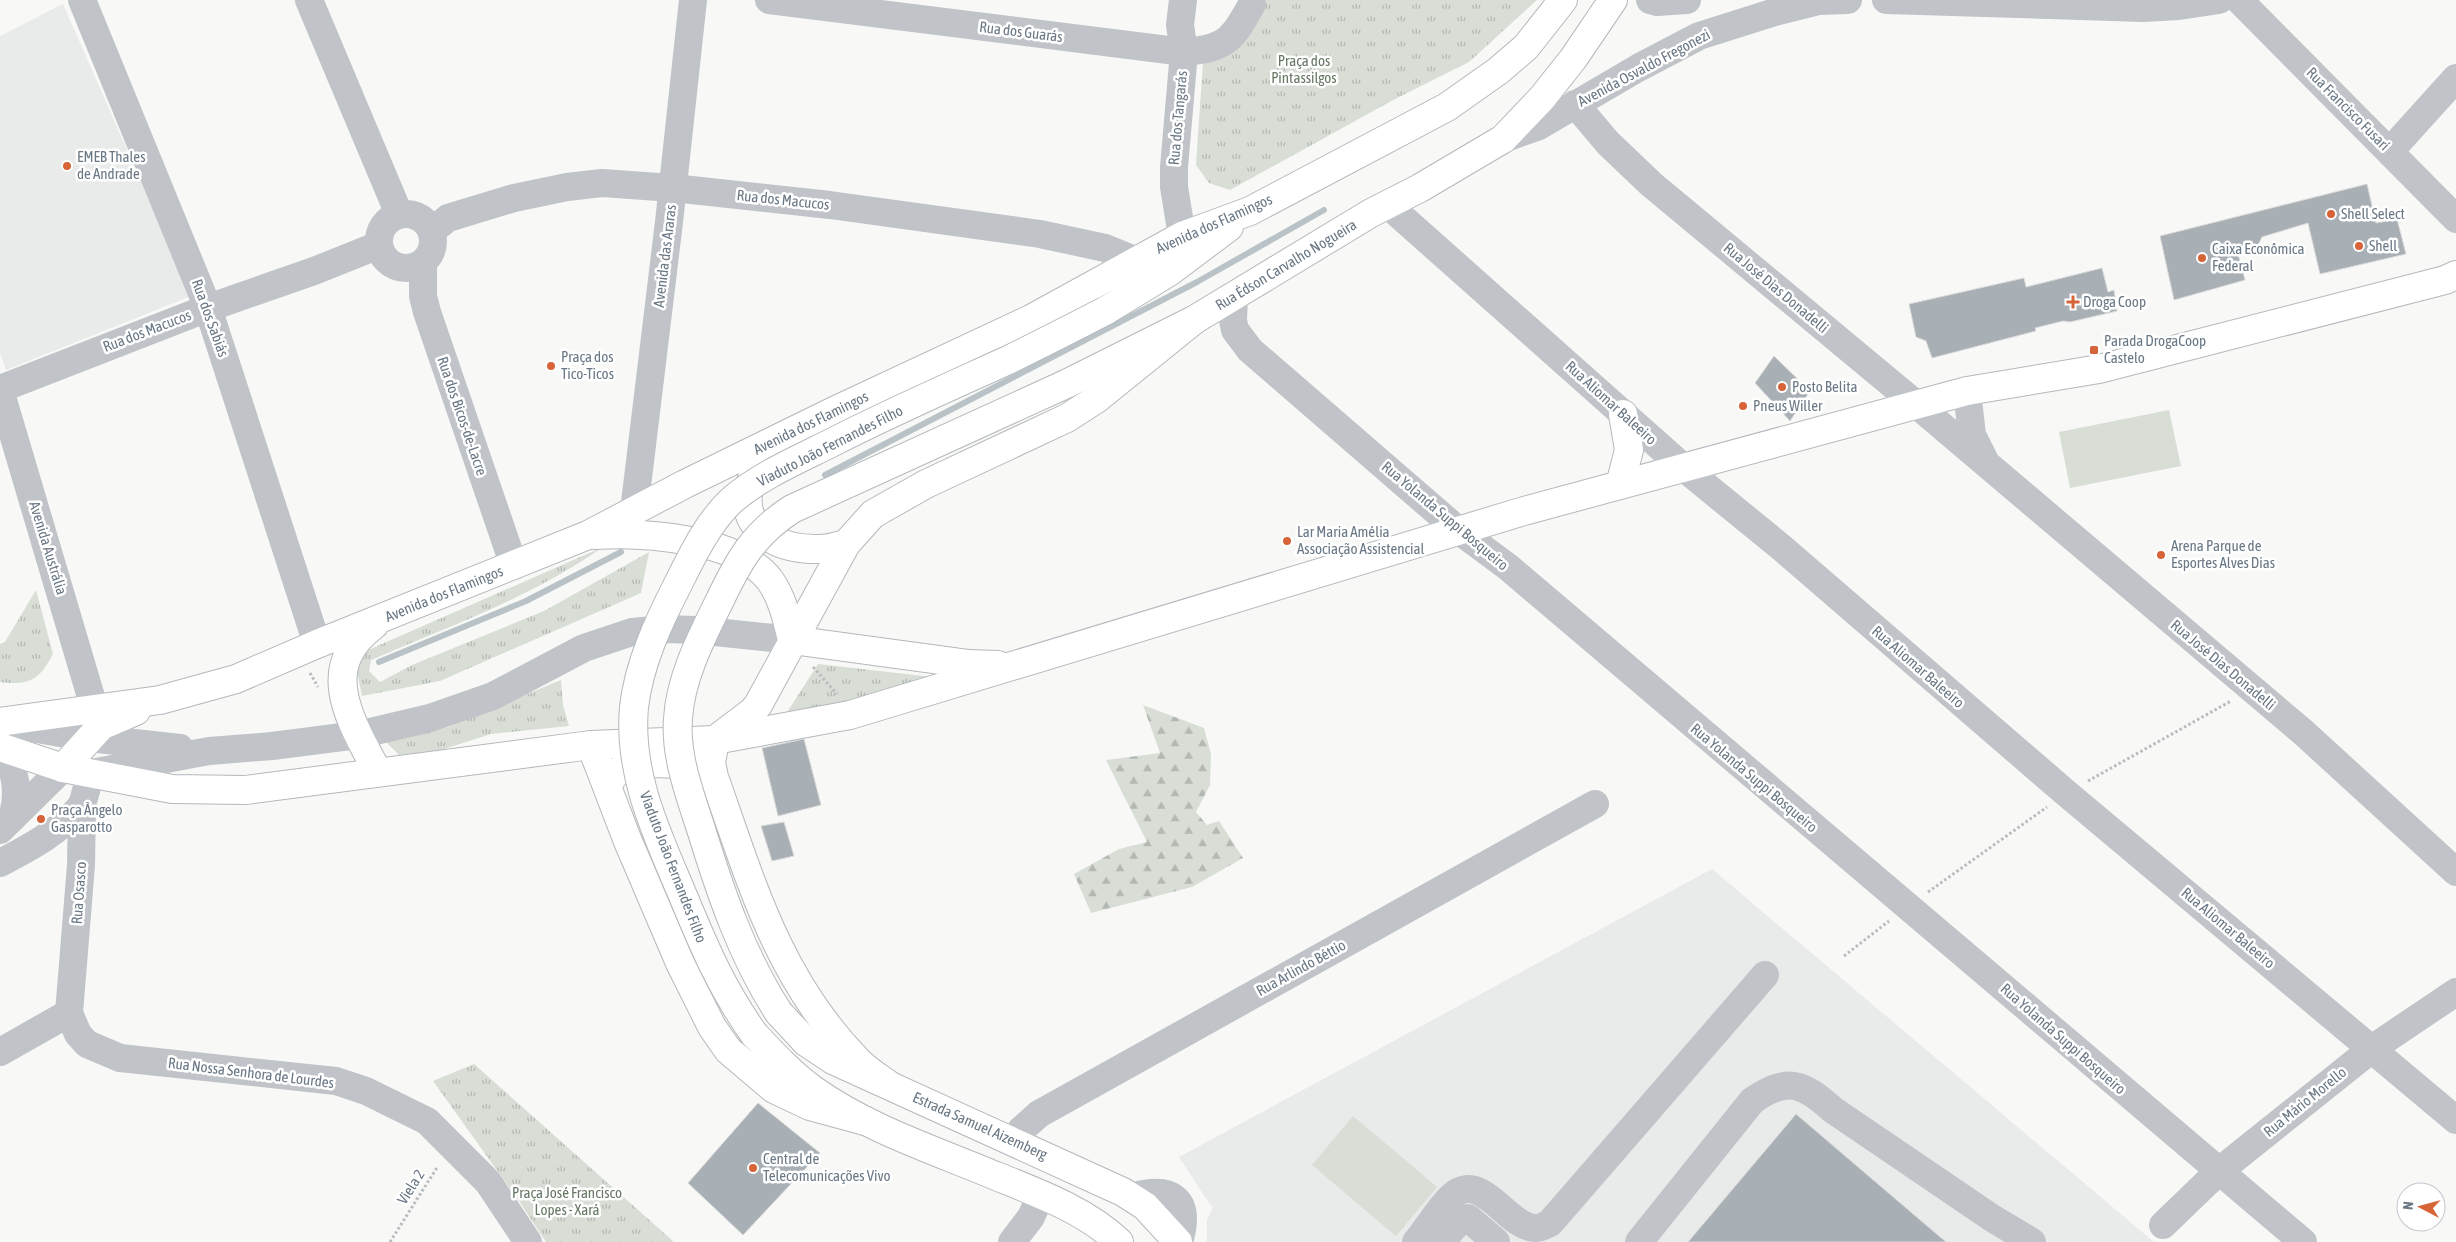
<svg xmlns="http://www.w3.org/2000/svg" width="2456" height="1242" viewBox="0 0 2456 1242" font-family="'Asap Condensed',sans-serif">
<defs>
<pattern id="grass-tufts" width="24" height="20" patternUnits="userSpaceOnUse" patternTransform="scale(1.25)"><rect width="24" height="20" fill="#d8ddd6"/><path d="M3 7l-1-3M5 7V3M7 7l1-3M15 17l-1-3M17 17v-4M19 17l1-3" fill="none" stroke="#b3b8b3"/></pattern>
<pattern id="forest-firs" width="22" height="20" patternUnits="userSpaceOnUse" patternTransform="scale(1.25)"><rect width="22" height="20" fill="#d8ddd6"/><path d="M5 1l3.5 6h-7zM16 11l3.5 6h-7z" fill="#b3b8b3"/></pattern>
</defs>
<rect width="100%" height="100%" fill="#f8f9f6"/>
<g fill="#e9eaea">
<path d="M 63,4 L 191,296 L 6,370 L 0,353 L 0,36 Z"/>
<path d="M 1712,869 L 2154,1242 L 1207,1242 L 1207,1220 L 1213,1207 L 1209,1203 L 1179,1157 Z"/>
</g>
<g fill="url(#grass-tufts)">
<path d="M 1261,0 L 1537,0 L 1469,62 L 1395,99 L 1230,190 L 1209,183 L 1196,165 L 1203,61 Z"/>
<path d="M 603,547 C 532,597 450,626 371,660 L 369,671 L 380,682 L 412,665 L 544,611 L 649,552 L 641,593 L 440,681 L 362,696 L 355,662 L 366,651 Z"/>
<path d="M 36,590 L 53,654 C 40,679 30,686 0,682 L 0,644 L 5,642 Z"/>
<path d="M 818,664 L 950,679 L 784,717 Z"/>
<path d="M 561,680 L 563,705 L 569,726 L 491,734 L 441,750 L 399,755 L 385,741 L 448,727 Z"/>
<path d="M 474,1064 L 674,1242 L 546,1242 L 519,1201 L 433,1081 Z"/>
</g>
<path fill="url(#forest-firs)" d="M 1143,705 L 1204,728 L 1211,754 L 1210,785 L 1196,812 L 1207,825 L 1219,821 L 1243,858 L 1192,887 L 1091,913 L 1074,874 L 1119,849 L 1147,842 L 1106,760 L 1160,753 Z"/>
<g fill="#d8ddd6">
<path d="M 2169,410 L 2181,466 L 2070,488 L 2059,432 Z"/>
<path d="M 1353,1116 L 1437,1187 L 1396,1236 L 1312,1165 Z"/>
</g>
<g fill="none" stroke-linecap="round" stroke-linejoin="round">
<g stroke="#b9c3c7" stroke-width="6">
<path d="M 825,475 L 1197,282 L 1324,210"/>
<path d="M 379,662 L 526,601 L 621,552"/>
</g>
</g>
<g fill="#a8afb5" stroke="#dadad9">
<path d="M 2367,184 L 2376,223 L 2397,219 L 2406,254 L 2320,274 L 2308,223 L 2262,237 L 2257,247 L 2238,254 L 2245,280 L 2174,300 L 2160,236 Z"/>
<path d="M 2102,268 L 2108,292 L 2114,290 L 2117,311 L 2070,322 L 2063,321 L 2035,328 L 2036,331 L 1932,358 L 1926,341 L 1916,337 L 1909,304 L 2024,278 L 2026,287 Z"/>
<path d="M 1774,356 L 1810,391 L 1790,421 L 1755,383 Z"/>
<path d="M 804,739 L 821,805 L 778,816 L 762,748 Z"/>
<path d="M 784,822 L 794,856 L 772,861 L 761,826 Z"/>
<path d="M 758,1103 L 820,1153 L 743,1235 L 688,1183 Z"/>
<path d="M 1796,1114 L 1946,1242 L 1688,1242 Z"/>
</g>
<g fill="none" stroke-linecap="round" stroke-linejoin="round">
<defs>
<g id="major">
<path d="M 1105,311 L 1169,272 L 1229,227"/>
<path d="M 1066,384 L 1194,320 L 1371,213 L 1420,188 L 1503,139 L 1542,98 L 1573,59 L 1613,0"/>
<path d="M 756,468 C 753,476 749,486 748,494 C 743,536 786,550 820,549 C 828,549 838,546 846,544"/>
<path d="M 1620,485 L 1629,450 L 1623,414"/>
<path d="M 595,535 C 643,532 736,538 769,579 C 782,596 787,619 792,640"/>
<path d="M 374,625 C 316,668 351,721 377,771"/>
<path d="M 792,640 L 969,664 L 998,665"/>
<path d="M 0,722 L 160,700 L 236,679 L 317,644 L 588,535 L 685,484 L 834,411 L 1031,319 L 1182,236 L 1250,211 L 1447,107 L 1498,71 L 1526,47 L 1563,0"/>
<path d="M 591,745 L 627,839 L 680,963 L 712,1027 L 728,1050 L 774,1089 L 810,1106 L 865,1121"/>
<path d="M 0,747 L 63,768 L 172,789 L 246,790 L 591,745 L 715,740 L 850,715 L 1524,511 L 1967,391 L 2099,369 L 2445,280 L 2456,275"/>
<path d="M 63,768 L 101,726 L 136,711"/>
<path d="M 607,784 C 611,779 615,773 620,770 C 636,760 688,762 704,771"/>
<path d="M 779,1013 L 806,1042 L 833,1060 L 1123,1192 L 1145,1206 L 1178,1242"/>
<path d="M 754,1034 C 772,1053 790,1073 812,1089 C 866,1128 934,1150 996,1176 C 1038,1193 1085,1210 1119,1242"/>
<path d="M 889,1085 C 878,1077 865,1069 856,1059 C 777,977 751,881 714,777 L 711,763 L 715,740 L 752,712 L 758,705 L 846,544 L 873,514 L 926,484 L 1067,418 L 1095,400 L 1194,320"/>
</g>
</defs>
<use href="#major" stroke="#b4b8bc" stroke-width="30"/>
<g stroke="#b9bcbf" stroke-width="3" stroke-dasharray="2.5 2.5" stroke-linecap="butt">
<path d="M 813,667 L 837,694"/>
<path d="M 310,673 L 318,687"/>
<path d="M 2088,781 L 2231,701"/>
<path d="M 1928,892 L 2047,807"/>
<path d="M 1844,956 L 1889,921"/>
<path d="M 390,1242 L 438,1166"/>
</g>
<g stroke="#c0c4c8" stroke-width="28">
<path d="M 82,0 L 208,308 L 317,644"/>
<path d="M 309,0 L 399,214"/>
<path d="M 769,0 L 1184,52 C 1227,48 1232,40 1252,4"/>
<path d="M 1650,0 L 1657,2 L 1687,0"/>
<path d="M 1886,0 L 2143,8 L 2179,6 L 2219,0"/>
<path d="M 2239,0 L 2456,219"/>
<path d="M 1575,104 L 1608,143 L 1651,184 L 1917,405 L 2304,733 L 2456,872"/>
<path d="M 1503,139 L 1539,126 L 1638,68 L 1699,36 L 1775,12 L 1819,1 L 1848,0"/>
<path d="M 2390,151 L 2456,78"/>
<path d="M 1388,205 L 1684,468 L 1782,548 L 2066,793 L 2456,1120"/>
<circle cx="406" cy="241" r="27"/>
<path d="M 432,231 L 448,218 L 514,198 L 567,187 L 602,183 L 673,188 L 830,205 L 1040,234 L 1105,248 L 1137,261"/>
<path d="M 1182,236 L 1174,187 L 1174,167 L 1184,52 L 1180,25 L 1183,0"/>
<path d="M 423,263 L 423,296 L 427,312 L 514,566"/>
<path d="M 1234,297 L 1233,320 L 1235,330 L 1250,350 L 1458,530 L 1508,567 L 2303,1242"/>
<path d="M 0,389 L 208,308 L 314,271 L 379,245"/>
<path d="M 0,390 L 94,707"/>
<path d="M 1967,391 L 1972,435 L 1984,459"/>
<path d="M 634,511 L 669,222 L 693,0"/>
<path d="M 2,723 L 89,738 L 180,748"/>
<path d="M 5,749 C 15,773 20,792 12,818"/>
<path d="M 0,830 L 63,768"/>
<path d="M 0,863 C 31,847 59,832 82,805"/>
<path d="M 0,1052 L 69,1013"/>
<path d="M 1015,1141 L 1021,1130 L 1039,1114 L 1595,804"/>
<path d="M 1131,1197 C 1172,1185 1192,1199 1179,1242"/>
<path d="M 2163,1225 L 2218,1172 L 2373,1048 L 2456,992"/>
<path d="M 528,1242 L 488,1182 L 427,1121 L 366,1091 L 336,1081 L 120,1058 L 87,1044 L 78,1034 L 69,1013 L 81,865 L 82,805 L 91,773 L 209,751 L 272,746 L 358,735 L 430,718 L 493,696 L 584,648 L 632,632 L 664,629 L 696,630 L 792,640"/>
<path d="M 1012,1242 L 1031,1217 L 1041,1195"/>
<path d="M 1416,1242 C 1427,1229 1443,1202 1456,1193 C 1484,1174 1508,1228 1536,1228 C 1541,1228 1546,1225 1550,1223 L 1765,975"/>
<path d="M 1441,1242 L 1461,1219 L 1468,1218 L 1496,1242"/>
<path d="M 1639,1242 L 1752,1101 C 1787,1076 1803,1083 1833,1110 L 1992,1218 L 2032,1242"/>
</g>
<use href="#major" stroke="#fff" stroke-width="28"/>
<defs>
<g id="major-bridge">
<path d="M 779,1013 C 742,956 721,894 701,829 C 690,795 675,756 678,719 C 680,679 701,638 719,602 C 738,562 753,534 792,509 L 1066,384"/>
<path d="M 754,1034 C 720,986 703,944 681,891 C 656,832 628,773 634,707 C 639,664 658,623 678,584 C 692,556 708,522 732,500 C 762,474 802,458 837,440 C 892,412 949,387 1006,361 C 1039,345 1072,328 1105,311"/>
</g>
</defs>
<use href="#major-bridge" stroke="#b4b8bc" stroke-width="30" stroke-linecap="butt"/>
<use href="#major-bridge" stroke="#fff" stroke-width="28"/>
</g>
<g fill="#d76438" stroke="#fff" stroke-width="2">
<circle cx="67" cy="166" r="5"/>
<circle cx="2331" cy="214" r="5"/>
<circle cx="2359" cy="246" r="5"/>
<circle cx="2202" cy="258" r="5"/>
<path d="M2070.5 294.5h5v5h5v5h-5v5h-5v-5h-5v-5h5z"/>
<rect x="2089" y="345" width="10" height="10" rx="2.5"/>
<circle cx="551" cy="366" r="5"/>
<circle cx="1782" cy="387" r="5"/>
<circle cx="1743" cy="406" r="5"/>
<circle cx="1287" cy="541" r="5"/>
<circle cx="2161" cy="555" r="5"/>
<circle cx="41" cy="819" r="5"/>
<circle cx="753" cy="1168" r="5"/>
</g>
<g text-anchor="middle" stroke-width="5" stroke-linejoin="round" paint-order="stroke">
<g font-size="15" fill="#6a7885" stroke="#fff">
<text transform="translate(1021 32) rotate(7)" y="5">Rua dos Guarás</text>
<text transform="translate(1644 68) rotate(-28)" y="5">Avenida Osvaldo Fregonezi</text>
<text transform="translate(2348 109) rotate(45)" y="5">Rua Francisco Fusari</text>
<text transform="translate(1178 118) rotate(-85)" y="5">Rua dos Tangarás</text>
<text transform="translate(783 200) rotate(6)" y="5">Rua dos Macucos</text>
<text transform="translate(1214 224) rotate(-24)" y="5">Avenida dos Flamingos</text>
<text transform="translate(665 256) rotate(-83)" y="5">Avenida das Araras</text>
<text transform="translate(1286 265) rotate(-31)" y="5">Rua Édson Carvalho Nogueira</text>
<text transform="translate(1776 288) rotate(40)" y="5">Rua José Dias Donadelli</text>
<text transform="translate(210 318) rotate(70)" y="5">Rua dos Sabiás</text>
<text transform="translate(147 331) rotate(-21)" y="5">Rua dos Macucos</text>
<text transform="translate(1611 403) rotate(42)" y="5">Rua Aliomar Baleeiro</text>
<text transform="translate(462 416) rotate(71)" y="5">Rua dos Bicos-de-Lacre</text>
<text transform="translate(811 423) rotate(-26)" y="5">Avenida dos Flamingos</text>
<text transform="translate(830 446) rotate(-27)" y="5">Viaduto João Fernandes Filho</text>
<text transform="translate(1445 516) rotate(40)" y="5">Rua Yolanda Suppi Bosqueiro</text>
<text transform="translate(48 548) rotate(73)" y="5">Avenida Austrália</text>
<text transform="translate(444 594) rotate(-22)" y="5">Avenida dos Flamingos</text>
<text transform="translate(2223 665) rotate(40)" y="5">Rua José Dias Donadelli</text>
<text transform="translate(1918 667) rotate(41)" y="5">Rua Aliomar Baleeiro</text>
<text transform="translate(1754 778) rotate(40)" y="5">Rua Yolanda Suppi Bosqueiro</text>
<text transform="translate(673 867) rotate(69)" y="5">Viaduto João Fernandes Filho</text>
<text transform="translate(79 893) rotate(-86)" y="5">Rua Osasco</text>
<text transform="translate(2228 928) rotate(40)" y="5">Rua Aliomar Baleeiro</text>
<text transform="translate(1301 968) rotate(-29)" y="5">Rua Arlindo Béttio</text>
<text transform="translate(2063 1039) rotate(41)" y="5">Rua Yolanda Suppi Bosqueiro</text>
<text transform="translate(251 1073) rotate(7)" y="5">Rua Nossa Senhora de Lourdes</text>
<text transform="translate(2305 1102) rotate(-39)" y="5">Rua Mário Morello</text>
<text transform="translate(980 1126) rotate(24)" y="5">Estrada Samuel Aizemberg</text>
<text transform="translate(411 1187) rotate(-58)" y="5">Viela 2</text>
</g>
<g font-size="15" fill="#667864" stroke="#fff">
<text x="1304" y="66">Praça dos<tspan x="1304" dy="17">Pintassilgos</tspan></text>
<text x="567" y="1198">Praça José Francisco<tspan x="567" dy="17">Lopes - Xará</tspan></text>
</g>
<g font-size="15" fill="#6a7885" stroke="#fff" text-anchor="start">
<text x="77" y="162">EMEB Thales<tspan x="77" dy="17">de Andrade</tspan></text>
<text x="2341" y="219">Shell Select</text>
<text x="2369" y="251">Shell</text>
<text x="2212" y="254">Caixa Econômica<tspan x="2212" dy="17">Federal</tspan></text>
<text x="2083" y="307">Droga Coop</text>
<text x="2104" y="346">Parada DrogaCoop<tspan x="2104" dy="17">Castelo</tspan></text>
<text x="561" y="362">Praça dos<tspan x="561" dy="17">Tico-Ticos</tspan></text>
<text x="1792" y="392">Posto Belita</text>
<text x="1753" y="411">Pneus Willer</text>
<text x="1297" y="537">Lar Maria Amélia<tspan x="1297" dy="17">Associação Assistencial</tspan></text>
<text x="2171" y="551">Arena Parque de<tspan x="2171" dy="17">Esportes Alves Dias</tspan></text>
<text x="51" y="815">Praça Ângelo<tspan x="51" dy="17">Gasparotto</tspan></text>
<text x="763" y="1164">Central de<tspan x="763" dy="17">Telecomunicações Vivo</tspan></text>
</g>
</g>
<g transform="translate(2421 1207) rotate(276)"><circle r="24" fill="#ffffff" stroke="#c3c9ce"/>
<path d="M0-4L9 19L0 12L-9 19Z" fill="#d76438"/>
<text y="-8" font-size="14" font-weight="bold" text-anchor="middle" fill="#6a7885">N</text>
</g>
</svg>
